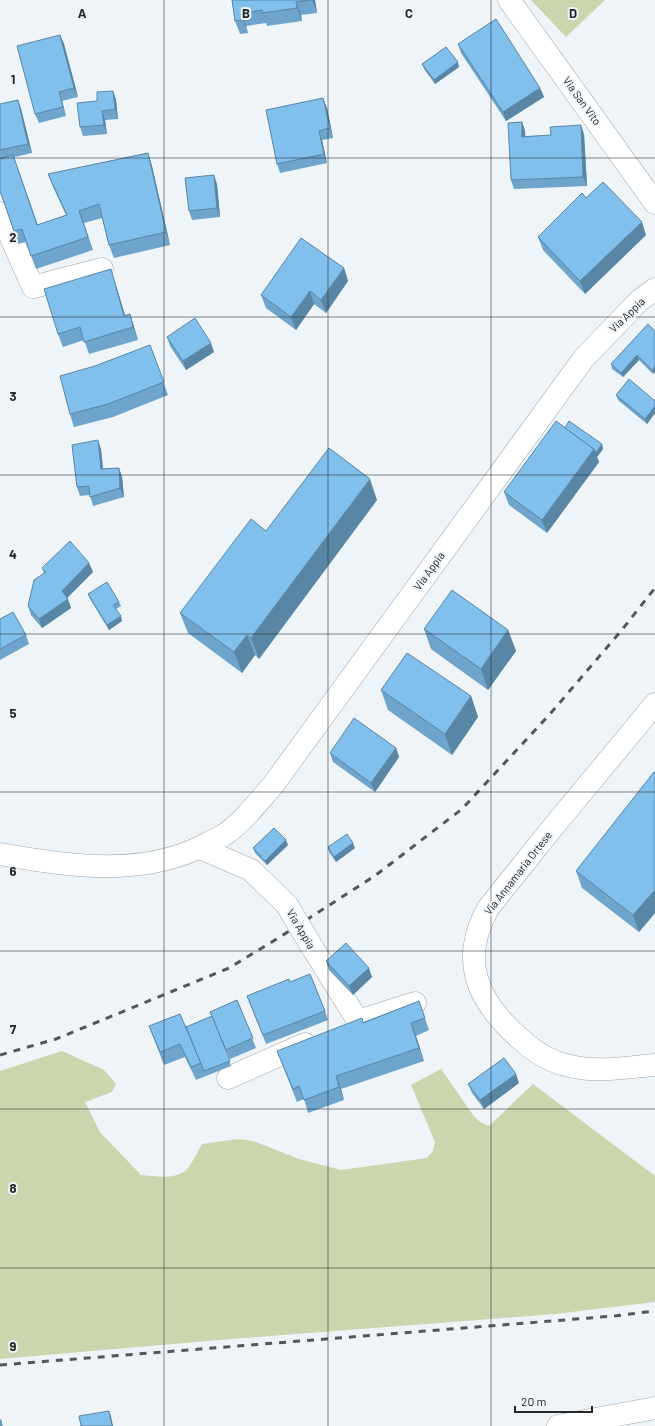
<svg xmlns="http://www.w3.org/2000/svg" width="655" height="1426" viewBox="0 0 655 1426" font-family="Barlow,sans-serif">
<rect width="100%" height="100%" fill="#eef4f8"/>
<g fill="#cbd6ae">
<path d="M 531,0 L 605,0 L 566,37 Z"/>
<path d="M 62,1051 L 104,1070 L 116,1084 L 112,1092 L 85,1102 L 100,1132 L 141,1175 C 155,1176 173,1180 185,1171 C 191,1166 198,1151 202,1144 L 237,1139 L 247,1140 L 256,1142 L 299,1159 L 341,1170 L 427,1158 L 433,1151 L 435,1142 L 411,1085 L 441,1069 L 473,1115 L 480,1122 L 489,1126 L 533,1084 L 655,1176 L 655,1302 L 555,1314 L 219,1340 L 0,1359 L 0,1071 Z"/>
</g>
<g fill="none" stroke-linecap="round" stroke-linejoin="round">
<defs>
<g id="minor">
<path d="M 509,0 L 655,203"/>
<path d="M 0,213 L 33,287 L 102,269"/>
<path d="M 655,704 L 549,832 L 489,907 C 459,959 476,999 518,1037 C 533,1051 549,1062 570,1066 C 598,1073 627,1067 655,1065"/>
<path d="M 200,848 L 251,870 L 287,905"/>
<path d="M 312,947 L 358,1021 L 415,1003"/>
<path d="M 228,1078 L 305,1044"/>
</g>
<path id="secondary" d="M 0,854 C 68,866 145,878 208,843 C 213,841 219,838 224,835 C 243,822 258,802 273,785 L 584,358 L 640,300 L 655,289"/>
<path id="primary" d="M 558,1426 L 655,1408"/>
</defs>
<use href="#minor" stroke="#9fa4a8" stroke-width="23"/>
<use href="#secondary" stroke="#9fa4a8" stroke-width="23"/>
<use href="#primary" stroke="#9fa4a8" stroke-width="23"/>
<use href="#minor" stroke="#fff" stroke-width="22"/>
<use href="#secondary" stroke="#fff" stroke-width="22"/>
<use href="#primary" stroke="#fff" stroke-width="22"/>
<g stroke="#54575a" stroke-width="3" stroke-dasharray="7 7" stroke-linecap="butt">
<path d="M 0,1055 L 56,1039 L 229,968 L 280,937 L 376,875 L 462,809 L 550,714 L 621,631 L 655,588"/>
<path d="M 0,1365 L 614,1316 L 655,1311"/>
</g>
<defs>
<path id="minor-bridge" d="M 287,905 L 312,947"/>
</defs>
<use href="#minor-bridge" stroke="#9fa4a8" stroke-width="23" stroke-linecap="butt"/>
<use href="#minor-bridge" stroke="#fff" stroke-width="22"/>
</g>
<g fill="#6fa4cc">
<path d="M 232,0 L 315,0 L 317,13 L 301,15 L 302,21 L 267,26 L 266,23 L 246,26 L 248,33 L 240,34 L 235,21 Z"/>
<path d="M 60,35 L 64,44 L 78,97 L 62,101 L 66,116 L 39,123 L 35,114 Z"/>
<path d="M 458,44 L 540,88 L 544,97 L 506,121 L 461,53 Z"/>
<path d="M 422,64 L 459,67 L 435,84 L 424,69 Z"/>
<path d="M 113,91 L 116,100 L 118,119 L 105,120 L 107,134 L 83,136 L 80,127 L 97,101 Z"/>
<path d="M 18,100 L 21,109 L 32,153 L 14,157 L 38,225 L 66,215 L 53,187 L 48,174 L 148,153 L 152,166 L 170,245 L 114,258 L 109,245 L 102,218 L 84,223 L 93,250 L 36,269 L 26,242 L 18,244 L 0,191 L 0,104 Z"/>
<path d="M 327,108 L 333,138 L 322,140 L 327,163 L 280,173 L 277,164 Z"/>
<path d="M 522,122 L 525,131 L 525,136 L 584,134 L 587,186 L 514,189 L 511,180 Z"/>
<path d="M 217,184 L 220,217 L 192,220 L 189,211 Z"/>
<path d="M 586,198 L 646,235 L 585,294 L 543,250 L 538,237 Z"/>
<path d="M 344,268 L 348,281 L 326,313 L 314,304 L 296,330 L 266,308 L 261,295 Z"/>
<path d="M 115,282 L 125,315 L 130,314 L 138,340 L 89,354 L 84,340 L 63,347 L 58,334 Z"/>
<path d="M 648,324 L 653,374 L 639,360 L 623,377 L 612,369 L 611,364 Z"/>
<path d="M 167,337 L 214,352 L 186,370 L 170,346 Z"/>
<path d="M 150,345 L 168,395 L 113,417 L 74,427 L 70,414 L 95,366 Z"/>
<path d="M 616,395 L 655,401 L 655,413 L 647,424 L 618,400 Z"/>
<path d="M 565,428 L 602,444 L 603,449 L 597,457 L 599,462 L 547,533 L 509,505 L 504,492 Z"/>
<path d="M 101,449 L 103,469 L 119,468 L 122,477 L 124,497 L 93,506 L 90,495 L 80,496 L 77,487 Z"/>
<path d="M 377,500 L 259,659 L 255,655 L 242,673 L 188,633 L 180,613 L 266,531 Z"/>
<path d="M 89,563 L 93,572 L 67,598 L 71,608 L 42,628 L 31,615 L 28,606 L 44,573 L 42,568 Z"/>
<path d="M 88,594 L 119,602 L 121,606 L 116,609 L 122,621 L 109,630 L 90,599 Z"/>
<path d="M 0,619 L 26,635 L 29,644 L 0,660 Z"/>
<path d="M 424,629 L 508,630 L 516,651 L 488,690 L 431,649 Z"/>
<path d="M 381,690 L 471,696 L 478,717 L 452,755 L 388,710 Z"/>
<path d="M 396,748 L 399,757 L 375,792 L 333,762 L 330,753 Z"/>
<path d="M 655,773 L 655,913 L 639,932 L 582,888 L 576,871 Z"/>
<path d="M 288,845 L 267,865 L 255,853 L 253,848 Z"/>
<path d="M 328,847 L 355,848 L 336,862 L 329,852 Z"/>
<path d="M 326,961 L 372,977 L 353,995 L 329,970 Z"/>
<path d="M 290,982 L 325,1011 L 328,1020 L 266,1044 L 247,996 Z"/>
<path d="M 237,1000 L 256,1048 L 230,1059 L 216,1026 L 231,1066 L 196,1080 L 185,1057 L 164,1065 L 149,1026 L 180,1014 L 186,1027 L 212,1016 L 212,1017 L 210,1012 Z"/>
<path d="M 419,1001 L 429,1030 L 416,1036 L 424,1061 L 341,1089 L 344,1100 L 308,1113 L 304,1099 L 297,1102 L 277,1051 L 363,1022 Z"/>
<path d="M 519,1083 L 484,1109 L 472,1093 L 468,1084 Z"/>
</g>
<g fill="#5a86a6">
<path d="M 312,0 L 315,0 L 317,13 Z"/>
<path d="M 296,2 L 301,15 L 302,21 L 297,8 Z"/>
<path d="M 242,13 L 246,26 L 248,33 L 243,20 Z"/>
<path d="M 60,35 L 64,44 L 78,97 L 74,88 Z"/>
<path d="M 458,62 L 459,67 L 435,84 L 434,80 Z"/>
<path d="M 540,88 L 544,97 L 506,121 L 503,112 Z"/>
<path d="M 113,91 L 116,100 L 118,119 L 115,109 Z"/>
<path d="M 59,92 L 62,101 L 66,116 L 63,107 Z"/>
<path d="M 323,98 L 327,108 L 333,138 L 330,128 Z"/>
<path d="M 18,100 L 21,109 L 32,153 L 28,144 Z"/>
<path d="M 102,111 L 105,120 L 107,134 L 104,125 Z"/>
<path d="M 522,122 L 525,131 L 526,146 L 522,137 Z"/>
<path d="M 581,125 L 584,134 L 587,186 L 583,177 Z"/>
<path d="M 319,131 L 322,140 L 327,163 L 324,154 Z"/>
<path d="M 148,153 L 152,166 L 170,245 L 166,232 Z"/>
<path d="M 214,175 L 217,184 L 220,217 L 217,208 Z"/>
<path d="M 642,222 L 646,235 L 585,294 L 580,281 Z"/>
<path d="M 344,268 L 348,281 L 326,313 L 321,300 Z"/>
<path d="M 111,269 L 115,282 L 129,329 L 124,316 Z"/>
<path d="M 310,291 L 314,304 L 296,330 L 291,317 Z"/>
<path d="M 130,314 L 138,340 L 133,327 Z"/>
<path d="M 211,343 L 214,352 L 186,370 L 183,361 Z"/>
<path d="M 637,355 L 639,360 L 623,377 L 621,373 Z"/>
<path d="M 655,366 L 655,372 L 653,374 L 652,370 Z"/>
<path d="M 655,406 L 655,413 L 647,424 L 645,419 Z"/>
<path d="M 98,440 L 101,449 L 104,479 L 101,469 Z"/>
<path d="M 602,444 L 603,449 L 597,457 L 599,462 L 547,533 L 542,520 L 594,449 Z"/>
<path d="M 119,468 L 122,477 L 124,497 L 120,488 Z"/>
<path d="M 370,479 L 377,500 L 259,659 L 251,638 Z"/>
<path d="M 89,563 L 93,572 L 65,600 L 62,591 Z"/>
<path d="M 68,599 L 71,608 L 42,628 L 39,619 Z"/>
<path d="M 121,616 L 122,621 L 109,630 L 107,625 Z"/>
<path d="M 508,630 L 516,651 L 488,690 L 481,669 Z"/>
<path d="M 247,635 L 255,655 L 242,673 L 234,652 Z"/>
<path d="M 471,696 L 478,717 L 452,755 L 445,734 Z"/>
<path d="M 396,748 L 399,757 L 375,792 L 371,783 Z"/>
<path d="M 286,840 L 288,845 L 267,865 L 265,861 Z"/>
<path d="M 353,843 L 355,848 L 336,862 L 334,857 Z"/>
<path d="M 655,890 L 655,913 L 639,932 L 633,915 Z"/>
<path d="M 369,968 L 372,977 L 353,995 L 349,986 Z"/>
<path d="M 411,1023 L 416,1036 L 424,1061 L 419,1048 Z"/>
<path d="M 516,1074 L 519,1083 L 484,1109 L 480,1100 Z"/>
<path d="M 336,1076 L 341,1089 L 344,1100 L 339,1087 Z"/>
<path d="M 109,1411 L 111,1416 L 113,1426 L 112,1426 Z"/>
</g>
<g fill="#81bfed" stroke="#5a86a6">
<path d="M 232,0 L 311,0 L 296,2 L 297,8 L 262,13 L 262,10 L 242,13 L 243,20 L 235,21 Z"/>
<path d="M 496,19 L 540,88 L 503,112 L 458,44 Z"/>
<path d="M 60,35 L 74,88 L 59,92 L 63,107 L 35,114 L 17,46 Z"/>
<path d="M 446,47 L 458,62 L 434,80 L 422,64 Z"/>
<path d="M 113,91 L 115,109 L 102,111 L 104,125 L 80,127 L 77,103 L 97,101 L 97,92 Z"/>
<path d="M 323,98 L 330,128 L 319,131 L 324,154 L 277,164 L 266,110 Z"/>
<path d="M 18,100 L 28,144 L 0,150 L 0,104 Z"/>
<path d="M 522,122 L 522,137 L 551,135 L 550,127 L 581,125 L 583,177 L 511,180 L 508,123 Z"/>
<path d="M 148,153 L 166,232 L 109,245 L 99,204 L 79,211 L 88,237 L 31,256 L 22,229 L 14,231 L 0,191 L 0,159 L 13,155 L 37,225 L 67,215 L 48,174 Z"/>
<path d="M 214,175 L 217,208 L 189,211 L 185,178 Z"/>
<path d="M 603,182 L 642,222 L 580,281 L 538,237 L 582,193 L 586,198 Z"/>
<path d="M 301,238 L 344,268 L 321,300 L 310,291 L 291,317 L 261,295 Z"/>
<path d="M 111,269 L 124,316 L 130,314 L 133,327 L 84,342 L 80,327 L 58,334 L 44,289 Z"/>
<path d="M 195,318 L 211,343 L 183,361 L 167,337 Z"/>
<path d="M 648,324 L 655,331 L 655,366 L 652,370 L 637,355 L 621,373 L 611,364 Z"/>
<path d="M 150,345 L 164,382 L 108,404 L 70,414 L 60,376 L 95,366 Z"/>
<path d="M 629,379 L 655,401 L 655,406 L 645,419 L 616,395 Z"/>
<path d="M 556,421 L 594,449 L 542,520 L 504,492 Z"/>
<path d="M 569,421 L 602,444 L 596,453 L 594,449 L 565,428 Z"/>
<path d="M 98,440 L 101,469 L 119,468 L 120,488 L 90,497 L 89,486 L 77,487 L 72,445 Z"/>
<path d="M 329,448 L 370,479 L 251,638 L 247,635 L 234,652 L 180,613 L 251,519 L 266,531 Z"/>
<path d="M 70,541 L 89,563 L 62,591 L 68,599 L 39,619 L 28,606 L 34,580 L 46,572 L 42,568 Z"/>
<path d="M 107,582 L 119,602 L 113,605 L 121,616 L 107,625 L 88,594 Z"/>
<path d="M 452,590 L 508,630 L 481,669 L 424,629 Z"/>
<path d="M 13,612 L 26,635 L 0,649 L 0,619 Z"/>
<path d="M 407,653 L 471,696 L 445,734 L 381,690 Z"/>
<path d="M 354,718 L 396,748 L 371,783 L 330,753 Z"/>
<path d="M 654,772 L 655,773 L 655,890 L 633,915 L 576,871 Z"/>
<path d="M 274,828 L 286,840 L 265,861 L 253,848 Z"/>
<path d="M 347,834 L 353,843 L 334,857 L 328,847 Z"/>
<path d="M 346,943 L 369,968 L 349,986 L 326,961 Z"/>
<path d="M 310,974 L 325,1011 L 263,1035 L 247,996 L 289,979 L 290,982 Z"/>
<path d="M 237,1000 L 253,1038 L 226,1050 L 210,1012 Z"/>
<path d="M 419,1001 L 425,1018 L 411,1023 L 419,1048 L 336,1076 L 339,1087 L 304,1100 L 299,1086 L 293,1089 L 277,1051 L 362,1018 L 363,1023 Z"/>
<path d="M 180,1014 L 201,1063 L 191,1067 L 180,1044 L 160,1052 L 149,1026 Z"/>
<path d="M 212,1016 L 230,1061 L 204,1071 L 186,1027 Z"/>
<path d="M 504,1058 L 516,1074 L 480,1100 L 468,1084 Z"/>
<path d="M 109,1411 L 112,1426 L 81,1426 L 79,1416 Z"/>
<path d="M 0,1420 L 1,1420 L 2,1426 L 0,1426 Z"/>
</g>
<path fill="none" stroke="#242628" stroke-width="1" stroke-opacity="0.55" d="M 164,0 L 164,1426M 328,0 L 328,1426M 491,0 L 491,1426M 0,158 L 655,158M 0,317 L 655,317M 0,475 L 655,475M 0,634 L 655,634M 0,792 L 655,792M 0,951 L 655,951M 0,1109 L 655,1109M 0,1268 L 655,1268"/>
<g text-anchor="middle" stroke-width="4" stroke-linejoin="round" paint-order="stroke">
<g font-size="11" fill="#242628" stroke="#eef4f8">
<text transform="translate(582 101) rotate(54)" y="4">Via San Vito</text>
<text transform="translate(627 315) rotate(-44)" y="4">Via Appia</text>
<text transform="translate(429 571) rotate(-54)" y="4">Via Appia</text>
<text transform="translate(518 873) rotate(-52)" y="4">Via Annamaria Ortese</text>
<text transform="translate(301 929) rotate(59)" y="4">Via Appia</text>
</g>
</g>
<g font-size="13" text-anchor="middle" font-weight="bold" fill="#242628" stroke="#eef4f8" stroke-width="4" stroke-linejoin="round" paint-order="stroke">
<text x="82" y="18">A</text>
<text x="246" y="18">B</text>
<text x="409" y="18">C</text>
<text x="573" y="18">D</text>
<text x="13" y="84">1</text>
<text x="13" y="242">2</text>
<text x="13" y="401">3</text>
<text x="13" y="559">4</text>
<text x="13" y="718">5</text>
<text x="13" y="876">6</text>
<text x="13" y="1034">7</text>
<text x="13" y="1193">8</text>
<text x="13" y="1351">9</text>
</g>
<path d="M515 1406v6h77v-6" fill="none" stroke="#242628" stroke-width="2"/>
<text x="521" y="1406" font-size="12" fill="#242628" stroke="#eef4f8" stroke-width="3" paint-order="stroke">20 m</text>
</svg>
